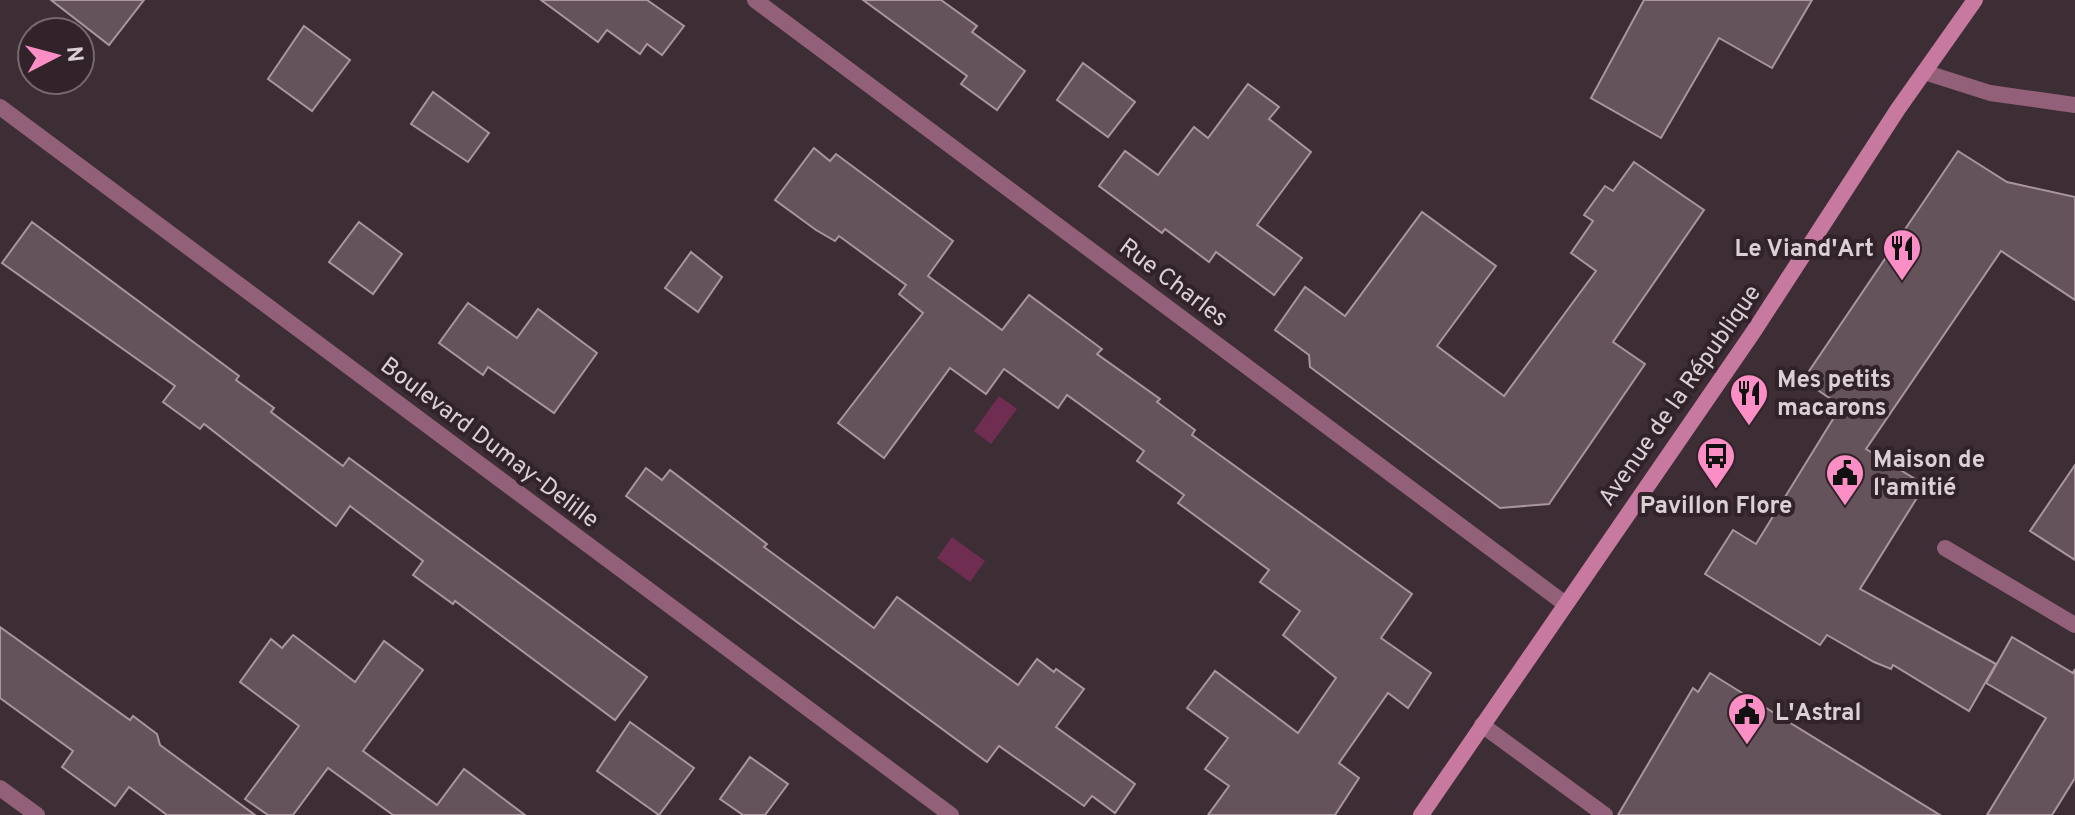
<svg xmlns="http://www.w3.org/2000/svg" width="2075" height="815" viewBox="0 0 2075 815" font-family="Overpass,sans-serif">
<rect width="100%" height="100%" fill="#3d2d34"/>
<g fill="#6f2e51">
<path d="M 999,396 L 1017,409 L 991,444 L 974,431 Z"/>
<path d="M 952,537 L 985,561 L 970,582 L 937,558 Z"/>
</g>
<g fill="#64535b" stroke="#a9959e" stroke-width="2">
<path d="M 51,0 L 144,0 L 109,45 Z"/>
<path d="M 541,0 L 647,0 L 684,26 L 662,55 L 647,44 L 640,54 L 607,30 L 598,42 Z"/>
<path d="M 863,0 L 941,0 L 977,26 L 972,32 L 1025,71 L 997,110 L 961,84 L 967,76 Z"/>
<path d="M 1644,0 L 1812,0 L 1772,68 L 1719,38 L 1661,138 L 1591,98 Z"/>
<path d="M 304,26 L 350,60 L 312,111 L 268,79 Z"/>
<path d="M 1083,63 L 1135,102 L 1108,137 L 1057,100 Z"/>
<path d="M 1248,84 L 1279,107 L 1269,119 L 1311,152 L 1257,225 L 1302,258 L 1274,295 L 1216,252 L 1209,262 L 1165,229 L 1162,233 L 1099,186 L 1125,151 L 1158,175 L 1194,127 L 1208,138 Z"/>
<path d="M 433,92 L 489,133 L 468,162 L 411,124 Z"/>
<path d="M 814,148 L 830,161 L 836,154 L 953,241 L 928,276 L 1002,330 L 1029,295 L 1102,349 L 1097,354 L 1160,399 L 1157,402 L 1195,430 L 1192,435 L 1412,594 L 1381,638 L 1431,673 L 1408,708 L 1388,693 L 1339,763 L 1359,778 L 1335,815 L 1208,815 L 1229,786 L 1205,769 L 1228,738 L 1187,708 L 1215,671 L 1298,733 L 1336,678 L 1283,635 L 1300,611 L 1260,582 L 1269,570 L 1178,503 L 1184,495 L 1137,461 L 1144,451 L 1067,395 L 1058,408 L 1004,369 L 986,394 L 950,368 L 884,458 L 838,423 L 923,313 L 899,294 L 906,285 L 839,236 L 835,241 L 816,230 L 775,200 Z"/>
<path d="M 1958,151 L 2007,182 L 2075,197 L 2075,300 L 2001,251 L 1866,449 L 1925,485 L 1860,589 L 1996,664 L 1969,711 L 1893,665 L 1891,669 L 1874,662 L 1827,635 L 1820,645 L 1705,574 L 1733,530 L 1756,544 L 1841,406 L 1803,380 Z"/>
<path d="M 1634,162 L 1704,210 L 1613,342 L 1645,364 L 1549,504 L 1500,508 L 1310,367 L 1309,355 L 1275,330 L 1305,287 L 1345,316 L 1422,212 L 1496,266 L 1437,346 L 1504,396 L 1596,271 L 1571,253 L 1593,221 L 1584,215 L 1605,186 L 1613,191 Z"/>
<path d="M 32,222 L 239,376 L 236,380 L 274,408 L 271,412 L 343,466 L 349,458 L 647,677 L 615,720 L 455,601 L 453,604 L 413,575 L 423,561 L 350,506 L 336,526 L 204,424 L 200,429 L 163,402 L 175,386 L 2,263 Z"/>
<path d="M 359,222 L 402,254 L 373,294 L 329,262 Z"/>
<path d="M 691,252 L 722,277 L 698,312 L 665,288 Z"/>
<path d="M 468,303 L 517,338 L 538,309 L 597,353 L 554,413 L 488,367 L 483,375 L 439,343 Z"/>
<path d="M 2075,465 L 2075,560 L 2030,531 Z"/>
<path d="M 646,468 L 662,480 L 670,470 L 767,544 L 764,547 L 874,628 L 897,597 L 1018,685 L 1037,659 L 1054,672 L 1056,669 L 1084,689 L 1056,727 L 1135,784 L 1115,813 L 1092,796 L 1084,806 L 999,746 L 987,762 L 626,496 Z"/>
<path d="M 0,627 L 130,720 L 133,716 L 157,734 L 160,745 L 255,815 L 167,815 L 129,787 L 115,806 L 62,767 L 73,751 L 0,698 Z"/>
<path d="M 293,635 L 355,682 L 384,641 L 423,670 L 363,751 L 437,805 L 464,769 L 525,815 L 393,815 L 328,768 L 293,815 L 268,815 L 245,799 L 299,726 L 240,682 L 271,639 L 282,648 Z"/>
<path d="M 2012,637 L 2073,673 L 2075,669 L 2075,778 L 2052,815 L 1987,815 L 2046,718 L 1986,683 Z"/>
<path d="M 1710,673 L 1771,711 L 1940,815 L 1618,815 L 1693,688 L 1698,692 Z"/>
<path d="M 630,722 L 694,768 L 659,815 L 597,771 Z"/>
<path d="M 750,757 L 788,784 L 765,815 L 743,815 L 720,799 Z"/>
</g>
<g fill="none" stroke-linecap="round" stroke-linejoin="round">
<path stroke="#926078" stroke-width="16" d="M 1482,725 L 1605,815"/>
<g stroke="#926078" stroke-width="16">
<path d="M 755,0 L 1564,603"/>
<path d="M 0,107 L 951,815"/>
<path d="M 1945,548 L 2075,625"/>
<path d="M 0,788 L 37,815"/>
</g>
<path stroke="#926078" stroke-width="16" d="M 1924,72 L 1990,93 L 2075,105"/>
<path stroke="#c879a0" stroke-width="16" d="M 1421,815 L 1754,331 L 1898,109 L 1975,0"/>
</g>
<defs>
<symbol id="restaurant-pin" viewBox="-11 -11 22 30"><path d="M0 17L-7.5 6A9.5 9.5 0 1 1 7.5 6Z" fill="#fb8fc5" stroke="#32232a"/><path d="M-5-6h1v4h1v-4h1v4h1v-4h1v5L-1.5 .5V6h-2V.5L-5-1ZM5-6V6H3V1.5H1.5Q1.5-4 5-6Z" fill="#111"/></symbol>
<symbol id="bus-pin" viewBox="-11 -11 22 30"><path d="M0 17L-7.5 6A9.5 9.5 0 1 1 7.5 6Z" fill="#fb8fc5" stroke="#32232a"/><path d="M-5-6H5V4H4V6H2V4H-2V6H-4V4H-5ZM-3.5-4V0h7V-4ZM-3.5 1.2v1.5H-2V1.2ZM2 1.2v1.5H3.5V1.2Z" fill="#111"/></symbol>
<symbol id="civic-pin" viewBox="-11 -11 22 30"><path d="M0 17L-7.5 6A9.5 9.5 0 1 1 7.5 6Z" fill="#fb8fc5" stroke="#32232a"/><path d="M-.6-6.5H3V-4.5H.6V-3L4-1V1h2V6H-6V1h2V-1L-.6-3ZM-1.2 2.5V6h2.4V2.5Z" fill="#111"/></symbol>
</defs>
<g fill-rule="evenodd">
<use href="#restaurant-pin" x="1880" y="226" width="44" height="60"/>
<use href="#restaurant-pin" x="1727" y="371" width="44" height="60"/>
<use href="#bus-pin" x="1694" y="434" width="44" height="60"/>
<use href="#civic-pin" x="1823" y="451" width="44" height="60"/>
<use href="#civic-pin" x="1725" y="690" width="44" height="60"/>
</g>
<g text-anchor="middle" stroke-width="8" stroke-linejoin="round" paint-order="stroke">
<g font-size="24" font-weight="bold" fill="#dbd0d5" stroke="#32232a" text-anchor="start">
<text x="1874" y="256" text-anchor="end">Le Viand'Art</text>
<text x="1777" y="387">Mes petits<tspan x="1777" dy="28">macarons</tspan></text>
<text x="1873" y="467">Maison de<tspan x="1873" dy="28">l'amitié</tspan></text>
<text x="1716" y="513" text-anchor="middle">Pavillon Flore</text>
<text x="1775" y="720">L'Astral</text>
</g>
<g font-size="24" fill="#dbd0d5" stroke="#32232a">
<text transform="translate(1174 282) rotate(37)" y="8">Rue Charles</text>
<text transform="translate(1679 395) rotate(-55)" y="8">Avenue de la République</text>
<text transform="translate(490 442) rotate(37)" y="8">Boulevard Dumay-Delille</text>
</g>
</g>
<g transform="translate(56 56) rotate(84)"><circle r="38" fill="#32232a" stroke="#76686e" stroke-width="2"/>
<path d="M0-6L14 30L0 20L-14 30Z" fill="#fb8fc5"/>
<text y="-12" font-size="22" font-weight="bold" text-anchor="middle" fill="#dbd0d5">N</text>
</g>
</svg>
